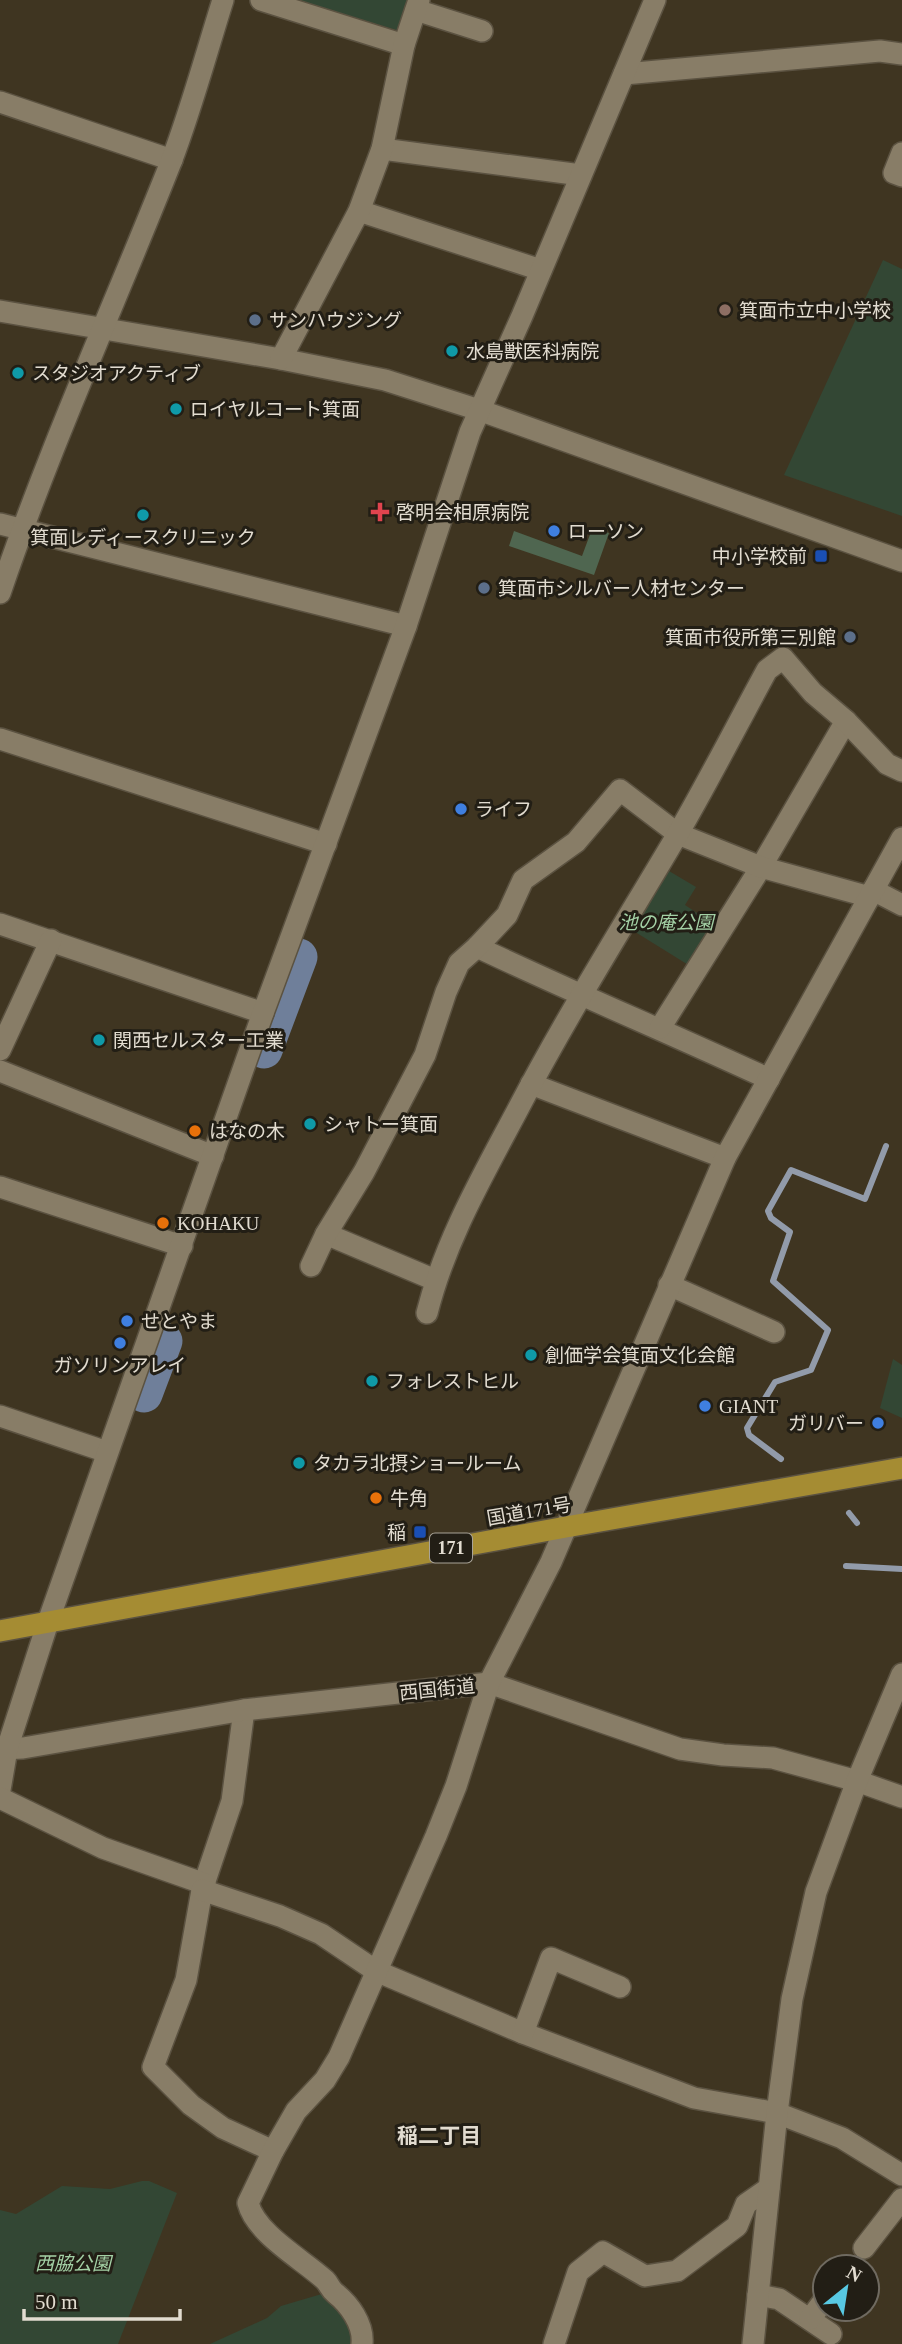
<svg xmlns="http://www.w3.org/2000/svg" width="902" height="2344" viewBox="0 0 902 2344" font-family="'Times New Roman','Noto Sans JP',serif">
<rect width="100%" height="100%" fill="#3f3521"/>
<g fill="#334734">
<path d="M 297,0 L 412,0 L 405,25 L 396,30 Z"/>
<path d="M 883,260 L 902,269 L 902,516 L 784,475 Z"/>
<path d="M 669,871 L 696,887 L 685,905 L 715,925 L 690,966 L 632,930 Z"/>
<path d="M 893,1359 L 902,1365 L 902,1418 L 880,1408 Z"/>
<path d="M 142,2181 L 149,2181 L 177,2193 L 118,2344 L 0,2344 L 0,2210 L 16,2214 L 62,2186 L 110,2189 Z"/>
<path d="M 325,2293 L 349,2320 L 356,2344 L 210,2344 L 267,2318 L 281,2306 Z"/>
</g>
<path fill="#4f6650" d="M 592,529 L 609,533 L 594,575 L 509,546 L 514,531 L 582,556 Z"/>
<g fill="none" stroke-linecap="round" stroke-linejoin="round">
<g stroke="#929baa" stroke-width="6">
<path d="M 781,1459 L 749,1435 L 747,1428 L 775,1382 L 811,1370 L 828,1330 L 773,1281 L 790,1232 L 771,1218 L 768,1211 L 791,1170 L 865,1199 L 886,1146"/>
<path d="M 849,1513 L 857,1523"/>
<path d="M 846,1566 L 902,1569"/>
</g>
<g stroke="#6f7f9a" stroke-width="37">
<path d="M 264,1050 L 299,957"/>
<path d="M 144,1394 L 164,1341"/>
</g>
<defs>
<g id="minor">
<path d="M 261,0 L 404,45"/>
<path d="M 416,10 L 482,31"/>
<path d="M 624,74 L 880,51 L 902,54"/>
<path d="M 0,102 L 172,160"/>
<path d="M 382,149 L 581,175"/>
<path d="M 902,153 L 894,173 L 902,176"/>
<path d="M 359,211 L 541,270"/>
<path d="M 0,311 L 281,359 L 385,380 L 479,410 L 902,561"/>
<path d="M 281,359 L 359,211 L 382,149 L 404,45 L 419,0"/>
<path d="M 0,524 L 406,626"/>
<path d="M 0,593 C 50,446 114,306 171,162 C 191,110 206,54 223,0"/>
<path d="M 0,739 L 326,844"/>
<path d="M 873,890 L 902,905"/>
<path d="M 0,924 L 263,1013"/>
<path d="M 477,947 C 574,993 672,1034 769,1079"/>
<path d="M 660,1028 L 761,867 L 846,721"/>
<path d="M 0,1050 L 51,940"/>
<path d="M 0,1071 L 213,1156"/>
<path d="M 531,1084 L 725,1158"/>
<path d="M 0,1187 L 182,1246"/>
<path d="M 326,1234 L 435,1280"/>
<path d="M 311,1266 L 326,1234 L 364,1172 L 425,1055 L 446,992 L 459,963 L 477,947 L 507,915 L 523,880 L 576,842 L 620,790 L 678,834 L 761,867 L 870,897"/>
<path d="M 669,1285 L 774,1332"/>
<path d="M 427,1313 C 445,1241 482,1177 517,1111 C 566,1017 622,928 676,837 C 708,782 737,725 767,670 L 783,658 L 813,693 L 846,721 L 887,764 L 902,771"/>
<path d="M 0,1416 L 107,1452"/>
<path d="M 244,1710 L 232,1801 L 202,1890 L 186,1980 L 153,2067 L 191,2105 L 223,2128 L 273,2151"/>
<path d="M 0,1749 L 23,1748 L 244,1710 L 489,1683 L 680,1749 L 723,1755 L 773,1758 L 857,1781 L 902,1797"/>
<path d="M 0,1790 L 7,1749 L 48,1622 L 263,1013 L 406,626 L 470,432 L 522,316 L 655,0"/>
<path d="M 0,1798 L 103,1848 L 205,1884"/>
<path d="M 202,1890 L 280,1916 L 321,1934 L 376,1971 L 523,2033 L 694,2098 L 777,2113 L 842,2138 L 902,2175"/>
<path d="M 523,2033 L 551,1958 L 620,1987"/>
<path d="M 864,2248 L 902,2199"/>
<path d="M 758,2295 L 779,2299 L 831,2334"/>
<path d="M 810,2319 L 825,2299"/>
<path d="M 362,2344 C 364,2324 349,2304 335,2293 C 330,2289 329,2284 325,2280 C 302,2259 256,2234 248,2203 L 273,2151 L 296,2111 L 325,2080 L 339,2057 L 436,1836 L 456,1786 L 489,1683 L 551,1562 L 725,1158 L 902,838"/>
<path d="M 554,2344 L 578,2272 L 603,2252 L 645,2276 L 677,2271 L 737,2226 L 746,2204 L 769,2188"/>
<path d="M 753,2344 L 777,2113 L 792,1999 L 816,1892 L 857,1781 L 902,1674"/>
</g>
<path id="highway" d="M 0,1631 L 566,1527 L 902,1468"/>
</defs>
<use href="#minor" stroke="#5b5241" stroke-width="24"/>
<use href="#highway" stroke="#5b5241" stroke-width="24"/>
<use href="#minor" stroke="#887d67" stroke-width="21"/>
<use href="#highway" stroke="#a58c33" stroke-width="21"/>
</g>
<circle fill="#8d6e63" stroke="#221e15" stroke-width="2.5" cx="725" cy="310" r="7"/>
<g fill="#5c6f8a" stroke="#221e15" stroke-width="2.5">
<circle cx="255" cy="320" r="7"/>
<circle cx="484" cy="588" r="7"/>
<circle cx="850" cy="637" r="7"/>
</g>
<g fill="#0f9aa8" stroke="#221e15" stroke-width="2.5">
<circle cx="452" cy="351" r="7"/>
<circle cx="18" cy="373" r="7"/>
<circle cx="176" cy="409" r="7"/>
<circle cx="143" cy="515" r="7"/>
<circle cx="99" cy="1040" r="7"/>
<circle cx="310" cy="1124" r="7"/>
<circle cx="531" cy="1355" r="7"/>
<circle cx="372" cy="1381" r="7"/>
<circle cx="299" cy="1463" r="7"/>
</g>
<path fill="#e0444e" stroke="#221e15" stroke-width="2.5" d="M376.5 501.5h7v7h7v7h-7v7h-7v-7h-7v-7h7z"/>
<g fill="#3f7fe0" stroke="#221e15" stroke-width="2.5">
<circle cx="554" cy="531" r="7"/>
<circle cx="461" cy="809" r="7"/>
<circle cx="127" cy="1321" r="7"/>
<circle cx="120" cy="1343" r="7"/>
<circle cx="705" cy="1406" r="7"/>
<circle cx="878" cy="1423" r="7"/>
</g>
<g fill="#1a4fb4" stroke="#221e15" stroke-width="2.5">
<rect x="814" y="549" width="14" height="14" rx="3.5"/>
<rect x="413" y="1525" width="14" height="14" rx="3.5"/>
</g>
<g fill="#e8710a" stroke="#221e15" stroke-width="2.5">
<circle cx="195" cy="1131" r="7"/>
<circle cx="163" cy="1223" r="7"/>
<circle cx="376" cy="1498" r="7"/>
</g>
<g text-anchor="middle" stroke-width="6" stroke-linejoin="round" paint-order="stroke">
<rect fill="#221e15" stroke="#a8a398" stroke-width="2" x="430" y="1533.5" width="42" height="29" rx="5"/>
<g font-size="18" font-weight="bold" fill="#e2dcd0">
<text x="451" y="1554">171</text>
</g>
<g font-size="19" fill="#e2dcd0" stroke="#221e15" text-anchor="start">
<text x="739" y="317">箕面市立中小学校</text>
<text x="269" y="327">サンハウジング</text>
<text x="466" y="358">水島獣医科病院</text>
<text x="32" y="380">スタジオアクティブ</text>
<text x="190" y="416">ロイヤルコート箕面</text>
<text x="396" y="519">啓明会相原病院</text>
<text x="568" y="538">ローソン</text>
<text x="143" y="544" text-anchor="middle">箕面レディースクリニック</text>
<text x="807" y="563" text-anchor="end">中小学校前</text>
<text x="498" y="595">箕面市シルバー人材センター</text>
<text x="836" y="644" text-anchor="end">箕面市役所第三別館</text>
<text x="475" y="816">ライフ</text>
<text x="113" y="1047">関西セルスター工業</text>
<text x="324" y="1131">シャトー箕面</text>
<text x="209" y="1138">はなの木</text>
<text x="177" y="1230">KOHAKU</text>
<text x="141" y="1328">せとやま</text>
<text x="545" y="1362">創価学会箕面文化会館</text>
<text x="120" y="1372" text-anchor="middle">ガソリンアレイ</text>
<text x="386" y="1388">フォレストヒル</text>
<text x="719" y="1413">GIANT</text>
<text x="864" y="1430" text-anchor="end">ガリバー</text>
<text x="313" y="1470">タカラ北摂ショールーム</text>
<text x="390" y="1505">牛角</text>
<text x="406" y="1539" text-anchor="end">稲</text>
</g>
<g font-size="19" font-style="italic" fill="#a3d0a5" stroke="#221e15">
<text x="666" y="929">池の庵公園</text>
<text x="73" y="2270">西脇公園</text>
</g>
<g font-size="19" fill="#e2dcd0" stroke="#221e15">
<text transform="translate(529 1511) rotate(-10)" y="7">国道171号</text>
<text transform="translate(437 1689) rotate(-6)" y="7">西国街道</text>
</g>
<g font-size="21" font-weight="bold" fill="#e2dcd0" stroke="#221e15">
<text x="439" y="2143">稲二丁目</text>
</g>
</g>
<g transform="translate(846 2288) rotate(30)"><circle r="33" fill="#221e15" stroke="#6f6a60" stroke-width="2"/>
<path d="M0-5L12 26L0 18L-12 26Z" fill="#58c9e3"/>
<text y="-10" font-size="19" font-weight="bold" text-anchor="middle" fill="#e2dcd0">N</text>
</g>
<path d="M24 2309v10h156v-10" fill="none" stroke="#e2dcd0" stroke-width="3.5"/>
<text x="35" y="2309" font-size="21" fill="#e2dcd0" stroke="#221e15" stroke-width="5" paint-order="stroke">50 m</text>
</svg>
